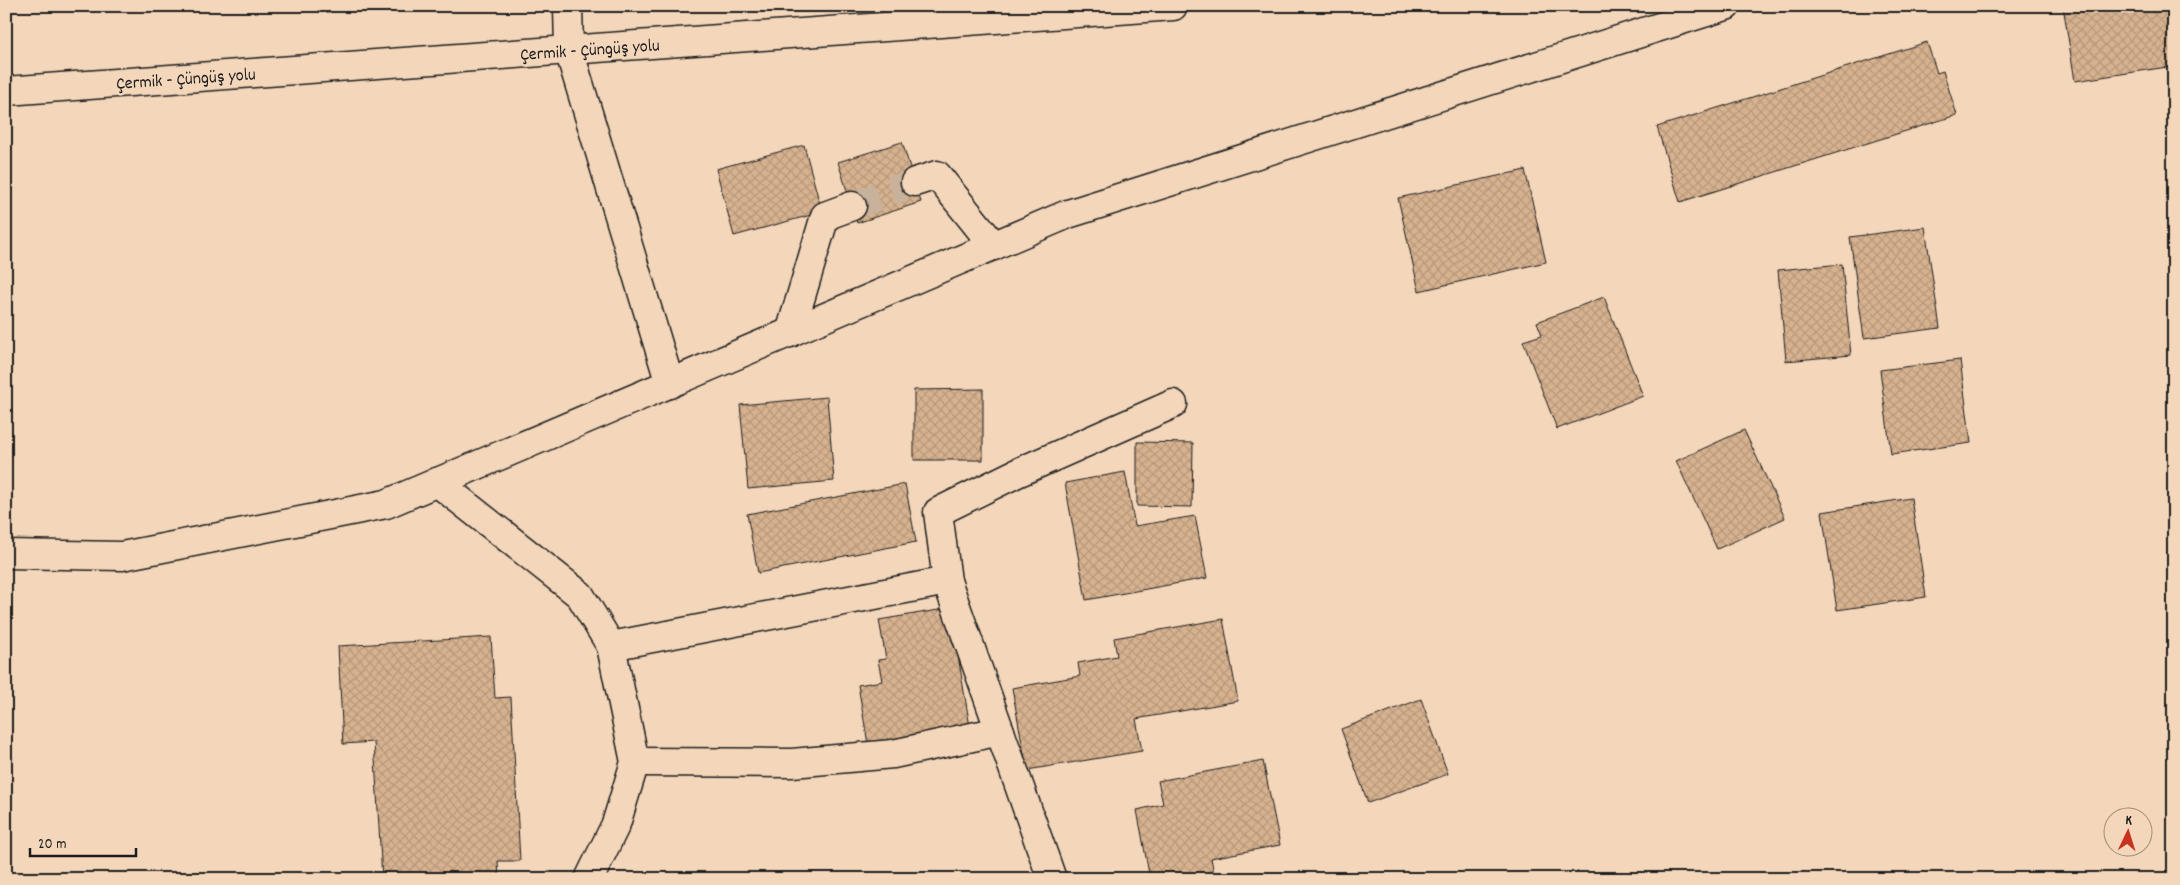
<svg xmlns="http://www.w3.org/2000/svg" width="2180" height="885" viewBox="0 0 2180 885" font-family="Dekko,sans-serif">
<defs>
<pattern id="building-cross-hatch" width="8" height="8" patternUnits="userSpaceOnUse" patternTransform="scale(1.25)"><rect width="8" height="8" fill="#d7b28f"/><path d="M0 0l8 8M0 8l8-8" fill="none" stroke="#b8987b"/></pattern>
</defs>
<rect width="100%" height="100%" fill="#f4d7bb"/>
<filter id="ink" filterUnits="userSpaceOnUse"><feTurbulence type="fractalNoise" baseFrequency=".02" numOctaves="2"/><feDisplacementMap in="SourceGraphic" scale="10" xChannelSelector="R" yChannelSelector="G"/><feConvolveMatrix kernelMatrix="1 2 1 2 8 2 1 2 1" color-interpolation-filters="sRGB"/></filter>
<g filter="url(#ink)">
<g fill="url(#building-cross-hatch)" stroke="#1c1c1c">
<path d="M 2063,6 L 2174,6 L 2174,66 L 2075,81 Z"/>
<path d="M 1927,42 L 1937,73 L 1943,71 L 1957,115 L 1680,202 L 1657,127 Z"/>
<path d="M 902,142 L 921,202 L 857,223 L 838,162 Z"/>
<path d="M 804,145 L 822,212 L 734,236 L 716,169 Z"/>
<path d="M 1525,170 L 1546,262 L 1419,291 L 1398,198 Z"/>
<path d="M 1925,227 L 1940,328 L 1864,338 L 1850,237 Z"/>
<path d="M 1842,264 L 1851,355 L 1786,361 L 1778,270 Z"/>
<path d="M 1604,297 L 1643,396 L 1557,429 L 1523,341 L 1542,335 L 1537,322 Z"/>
<path d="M 1960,360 L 1971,443 L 1891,454 L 1880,370 Z"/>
<path d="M 983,389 L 983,460 L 914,460 L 914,390 Z"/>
<path d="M 827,397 L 834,481 L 748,489 L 740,405 Z"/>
<path d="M 1744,430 L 1785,518 L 1717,549 L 1676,461 Z"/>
<path d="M 1137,442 L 1193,443 L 1192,507 L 1137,506 Z"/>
<path d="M 1125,472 L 1135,526 L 1195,516 L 1207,578 L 1086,600 L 1065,483 Z"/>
<path d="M 905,484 L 916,542 L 758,573 L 747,514 Z"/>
<path d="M 1911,498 L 1926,597 L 1837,610 L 1822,512 Z"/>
<path d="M 950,608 L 970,727 L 868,744 L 858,685 L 882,681 L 878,660 L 886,659 L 879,620 Z"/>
<path d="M 1223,619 L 1238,701 L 1136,719 L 1142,751 L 1027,770 L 1012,688 L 1080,676 L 1078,663 L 1117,656 L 1114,638 Z"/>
<path d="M 491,637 L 495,698 L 511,697 L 520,861 L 498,861 L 499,879 L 382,879 L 374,742 L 343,744 L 338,646 Z"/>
<path d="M 1421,699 L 1448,774 L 1368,803 L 1341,729 Z"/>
<path d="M 1263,761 L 1280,845 L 1211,858 L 1215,879 L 1150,879 L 1137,810 L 1163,804 L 1158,781 Z"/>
</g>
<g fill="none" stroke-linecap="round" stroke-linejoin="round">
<path stroke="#c9b29b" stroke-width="28" stroke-dasharray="28 14" stroke-linecap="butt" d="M 852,206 L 915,182"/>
<defs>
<g id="minor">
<path d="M 568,6 L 569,50 L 670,384"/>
<path d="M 915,182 L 937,175 L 994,246"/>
<path d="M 790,333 L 825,216 L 852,206"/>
<path d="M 437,482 L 580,595 L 611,646 L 635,762 L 616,824 L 589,879"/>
<path d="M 611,646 L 947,581"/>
<path d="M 635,762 L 792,763 L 893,754 L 1000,731"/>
<path d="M 1052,879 L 947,581 L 938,512 L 1017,473 L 1173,404"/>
</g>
<g id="major">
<path d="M 6,91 L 1173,6"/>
<path d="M 6,554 L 122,556 L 386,504 L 1068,214 L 1726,6"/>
</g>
</defs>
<use href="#minor" stroke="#1c1c1c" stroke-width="31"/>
<use href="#major" stroke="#1c1c1c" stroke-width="31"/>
<use href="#minor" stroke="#f4d7bb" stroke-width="28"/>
<use href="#major" stroke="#f4d7bb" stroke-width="28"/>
</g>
</g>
<g text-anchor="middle" stroke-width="4.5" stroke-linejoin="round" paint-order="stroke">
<g font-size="18" fill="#1c1c1c" stroke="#f4d7bb">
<text transform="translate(590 49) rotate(-4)" y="6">Çermik - Çüngüş yolu</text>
<text transform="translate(186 78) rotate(-4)" y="6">Çermik - Çüngüş yolu</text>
</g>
</g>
<rect width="2180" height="885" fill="none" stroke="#f4d7bb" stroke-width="25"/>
<rect x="12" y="12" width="2155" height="860" fill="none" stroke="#1c1c1c" stroke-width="2" filter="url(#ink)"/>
<g transform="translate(2128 832) rotate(4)"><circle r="24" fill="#f4d7bb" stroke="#9e8c7b"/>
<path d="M0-4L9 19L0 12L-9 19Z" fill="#c8321e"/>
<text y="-8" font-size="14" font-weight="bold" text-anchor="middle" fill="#1c1c1c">K</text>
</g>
<path d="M30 848v8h106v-8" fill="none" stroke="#1c1c1c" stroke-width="2.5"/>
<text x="38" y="848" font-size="15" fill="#1c1c1c" stroke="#f4d7bb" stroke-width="4" paint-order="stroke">20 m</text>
</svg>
